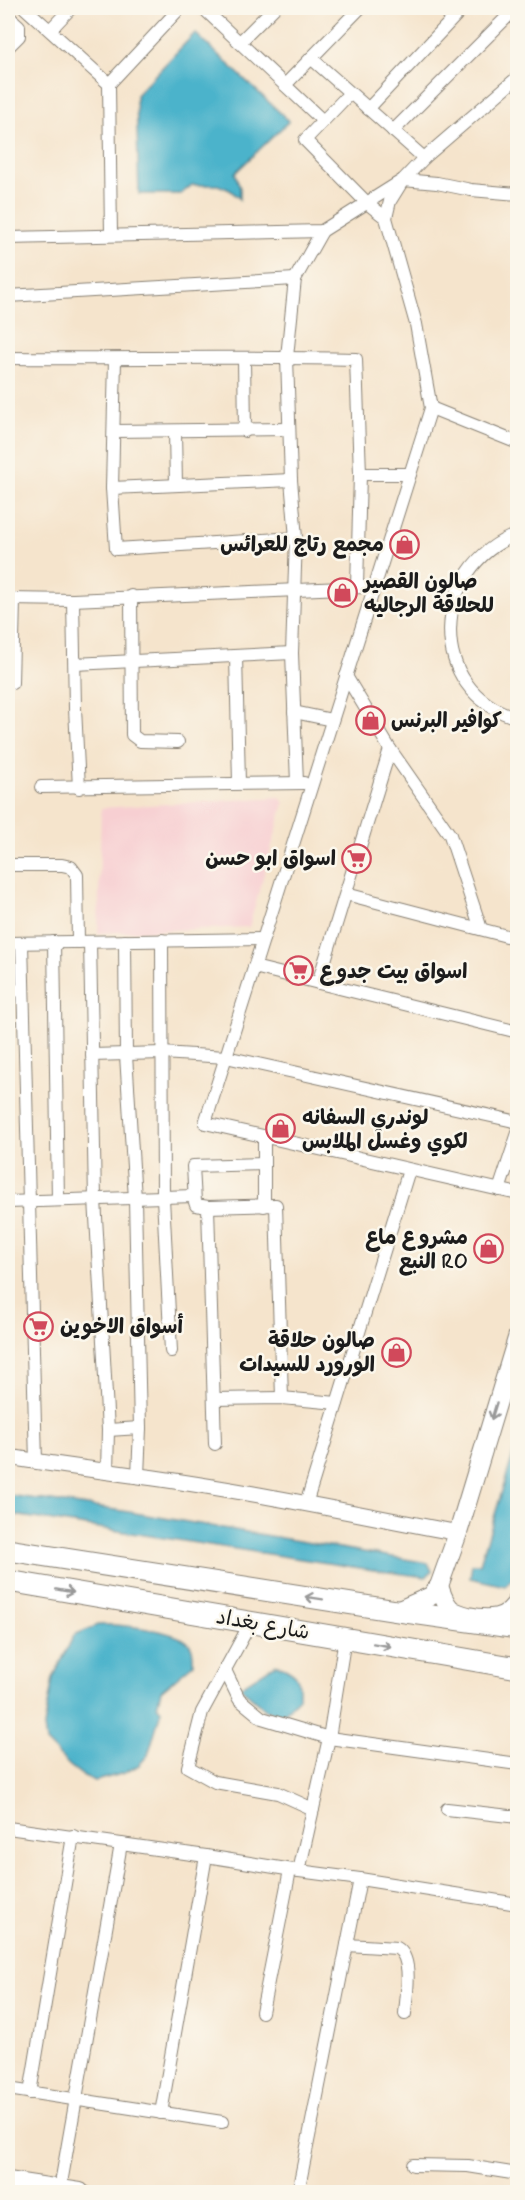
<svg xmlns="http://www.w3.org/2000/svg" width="525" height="2200" viewBox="0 0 525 2200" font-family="Mynerve,'Playpen Sans Arabic',sans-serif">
<rect width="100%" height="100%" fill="#fbf7ec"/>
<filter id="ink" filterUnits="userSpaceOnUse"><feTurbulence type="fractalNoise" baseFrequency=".0167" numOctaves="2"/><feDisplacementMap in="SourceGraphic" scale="12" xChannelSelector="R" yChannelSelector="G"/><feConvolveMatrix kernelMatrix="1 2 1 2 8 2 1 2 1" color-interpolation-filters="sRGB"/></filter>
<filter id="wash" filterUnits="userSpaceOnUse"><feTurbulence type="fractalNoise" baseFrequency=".008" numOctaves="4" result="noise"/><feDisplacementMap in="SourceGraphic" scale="24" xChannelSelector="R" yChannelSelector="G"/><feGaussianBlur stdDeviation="1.35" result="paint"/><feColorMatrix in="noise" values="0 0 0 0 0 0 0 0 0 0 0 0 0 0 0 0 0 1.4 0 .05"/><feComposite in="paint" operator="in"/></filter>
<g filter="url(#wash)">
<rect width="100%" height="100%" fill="#f5e4cc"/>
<path fill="#f7cfd2" d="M 280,797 L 284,803 L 249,927 L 98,933 L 101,808 Z"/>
<g fill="#4cb3cb" stroke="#346874" stroke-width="1.5">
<path d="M 195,33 L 289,121 L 235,173 L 240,188 L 240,199 L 230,190 L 218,185 L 192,185 L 181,194 L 139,194 L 136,95 Z"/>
<path d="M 517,1442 L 518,1538 C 511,1559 525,1569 505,1586 L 470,1578 L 472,1564 L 480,1564 Z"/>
<path d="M 8,1495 L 123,1511 L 428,1563 L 432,1571 L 426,1577 L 373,1570 L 8,1514 Z"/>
<path d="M 98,1625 C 116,1624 181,1630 190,1645 C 194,1650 193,1657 193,1664 L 161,1691 L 157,1706 L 161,1711 L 148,1755 L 139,1765 L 125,1773 L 95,1781 L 82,1775 L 70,1766 L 46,1742 L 44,1727 L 53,1678 L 74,1635 Z"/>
<path d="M 276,1664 C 297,1673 300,1675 299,1698 L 283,1714 L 267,1711 L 240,1687 Z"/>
</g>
</g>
<g filter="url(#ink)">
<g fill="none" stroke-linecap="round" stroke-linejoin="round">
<defs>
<g id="minor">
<path d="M 25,8 L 109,84"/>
<path d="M 203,8 L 323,121"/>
<path d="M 8,16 L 19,26 L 19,36 L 8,47"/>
<path d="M 50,30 L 71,8"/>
<path d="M 240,42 L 274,8"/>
<path d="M 311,58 L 424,158"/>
<path d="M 285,85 L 360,8"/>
<path d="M 350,93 L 305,140 L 367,203 L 386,218"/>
<path d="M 368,109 L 463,8"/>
<path d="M 393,131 L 508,16"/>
<path d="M 403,180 L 390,201 L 386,218 L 416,324 L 431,408 L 205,1123 L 518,1194"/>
<path d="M 403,180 L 437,183 L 471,190 L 518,194"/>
<path d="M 111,235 L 109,84 L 180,8"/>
<path d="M 8,238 L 322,231 L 403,180 L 424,158 L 518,77"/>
<path d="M 8,296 L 295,279"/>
<path d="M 8,358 C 124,359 240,356 356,359 L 360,474 L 357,587"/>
<path d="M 115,359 L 112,488 L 116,549 L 296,538"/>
<path d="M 244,359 L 245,431"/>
<path d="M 431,408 L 518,443"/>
<path d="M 114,431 L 289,429"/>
<path d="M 175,431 L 176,485"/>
<path d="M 360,474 L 410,474"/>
<path d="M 112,488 L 291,480"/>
<path d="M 518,534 C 431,566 424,692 518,718"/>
<path d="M 131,596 L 132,735 L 140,741 L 178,742"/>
<path d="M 8,599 L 73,600 L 364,587"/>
<path d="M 73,600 L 75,708 L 79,788"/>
<path d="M 236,656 L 239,783"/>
<path d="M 75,664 L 292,653"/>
<path d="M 346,676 L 390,749 L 450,835 L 481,929"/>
<path d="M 12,683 L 14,600"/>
<path d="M 294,712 L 332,720"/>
<path d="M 297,783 L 292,653 L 296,538 L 291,480 L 287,357 L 295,279 L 322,231"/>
<path d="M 41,787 L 304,783"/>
<path d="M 8,865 L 62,865 L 71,867 L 77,875 L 78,942"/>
<path d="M 346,894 L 518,939"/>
<path d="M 162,940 L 163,1198 L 171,1351"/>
<path d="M 125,941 L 126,1055 L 135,1199 L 140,1428 L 138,1476"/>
<path d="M 54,942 L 58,1200"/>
<path d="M 90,942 L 95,1199 L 108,1430 L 107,1473"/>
<path d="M 8,943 L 263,939"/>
<path d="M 22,943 L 36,1462"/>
<path d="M 254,967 L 518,1032"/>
<path d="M 318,983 L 390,749"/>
<path d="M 8,991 L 23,990"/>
<path d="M 92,1055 L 162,1053 L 226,1057 L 518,1122"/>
<path d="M 264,1136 L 264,1206"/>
<path d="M 264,1164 L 193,1166 L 195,1202 L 196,1205 L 208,1207 L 276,1205 L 282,1398"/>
<path d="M 499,1190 L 518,1133"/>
<path d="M 8,1202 L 194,1196"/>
<path d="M 208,1207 L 215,1444"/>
<path d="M 214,1399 L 282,1398 L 337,1403"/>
<path d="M 108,1430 L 140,1428"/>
<path d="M 306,1504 L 409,1170"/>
<path d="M 251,1622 L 202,1712 L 188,1767 L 215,1782 L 278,1793 L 313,1809"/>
<path d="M 225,1670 L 239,1699 L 262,1718 L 329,1738 L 518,1764"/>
<path d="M 447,1809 L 518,1817"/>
<path d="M 8,1828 L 206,1856 L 299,1871 L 360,1879 L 518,1904"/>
<path d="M 299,1871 L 329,1738 L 345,1638"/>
<path d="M 347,1945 L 397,1948 C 414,1958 406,1996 405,2014"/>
<path d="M 262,2012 L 290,1870"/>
<path d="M 8,2089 L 222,2122"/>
<path d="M 30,2093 L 73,1836"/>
<path d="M 161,2113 L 206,1856"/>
<path d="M 413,2165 L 468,2166 L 518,2174"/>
<path d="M 60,2189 L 121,1844"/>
<path d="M 298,2192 L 360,1879"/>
</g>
<path id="tertiary" d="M 8,1457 C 51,1464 95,1470 139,1476 C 245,1490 352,1513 458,1533"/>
<g id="secondary">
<path d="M 439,1586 C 442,1594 444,1602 450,1608 C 454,1612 461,1614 468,1616 C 487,1620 508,1621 518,1599"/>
<path d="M 397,1611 L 431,1596 L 439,1586 L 458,1533 L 518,1335"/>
<path d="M 8,2181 L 80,2192"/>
</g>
<g id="trunk">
<path d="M 8,1550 L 397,1611 L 518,1628"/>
<path d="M 8,1581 L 518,1668"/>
</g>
</defs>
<use href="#minor" stroke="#888074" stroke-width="14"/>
<use href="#tertiary" stroke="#888074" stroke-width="17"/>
<use href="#secondary" stroke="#888074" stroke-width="20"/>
<use href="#trunk" stroke="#888074" stroke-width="23"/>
<use href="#minor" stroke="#fff" stroke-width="12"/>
<use href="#tertiary" stroke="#fff" stroke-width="15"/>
<use href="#secondary" stroke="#fff" stroke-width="18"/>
<use href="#trunk" stroke="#fff" stroke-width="21"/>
</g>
<defs><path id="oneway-shaft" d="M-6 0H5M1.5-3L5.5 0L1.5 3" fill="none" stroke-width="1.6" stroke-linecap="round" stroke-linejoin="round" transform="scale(1.5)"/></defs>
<g stroke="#999">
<use href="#oneway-shaft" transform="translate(494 1411) rotate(107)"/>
<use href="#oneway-shaft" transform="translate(65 1591) rotate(10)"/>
<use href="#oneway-shaft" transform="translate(314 1598) rotate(-171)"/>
<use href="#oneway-shaft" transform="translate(382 1645) rotate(10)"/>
</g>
</g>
<defs>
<symbol id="shop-ring" viewBox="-11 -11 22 22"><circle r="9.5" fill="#fbf7ec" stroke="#d1495b" stroke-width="1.5"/><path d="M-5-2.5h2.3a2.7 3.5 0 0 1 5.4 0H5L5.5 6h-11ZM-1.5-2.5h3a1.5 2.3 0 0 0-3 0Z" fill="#d1495b"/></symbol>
<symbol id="supermarket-ring" viewBox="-11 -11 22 22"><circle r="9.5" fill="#fbf7ec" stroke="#d1495b" stroke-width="1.5"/><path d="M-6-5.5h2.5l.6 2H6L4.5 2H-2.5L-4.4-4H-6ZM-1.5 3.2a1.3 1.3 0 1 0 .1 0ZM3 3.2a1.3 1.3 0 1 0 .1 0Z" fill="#d1495b"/></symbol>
</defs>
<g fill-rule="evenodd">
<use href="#shop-ring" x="388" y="528" width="33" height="33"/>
<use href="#shop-ring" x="326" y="576" width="33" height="33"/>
<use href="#shop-ring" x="354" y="704" width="33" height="33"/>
<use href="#supermarket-ring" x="340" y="842" width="33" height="33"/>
<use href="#supermarket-ring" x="282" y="954" width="33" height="33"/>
<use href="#shop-ring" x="264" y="1112" width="33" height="33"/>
<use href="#shop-ring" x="472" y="1232" width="33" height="33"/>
<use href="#supermarket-ring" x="22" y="1310" width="33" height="33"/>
<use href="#shop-ring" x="380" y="1336" width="33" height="33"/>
</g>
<g text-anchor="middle" stroke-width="5" stroke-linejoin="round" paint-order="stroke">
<g font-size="21" font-weight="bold" fill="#1c1c1c" stroke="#fbf7ec" text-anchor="start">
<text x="384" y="551" text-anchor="end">مجمع رتاج للعرائس</text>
<text x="364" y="588">صالون القصير<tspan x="364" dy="24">للحلاقة الرجاليه</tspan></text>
<text x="391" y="727">كوافير البرنس</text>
<text x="336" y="865" text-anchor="end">اسواق ابو حسن</text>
<text x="320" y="978">اسواق بيت جدوع</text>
<text x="302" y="1124">لوندري السفانه<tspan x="302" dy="24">لكوي وغسل الملابس</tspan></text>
<text x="468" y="1244" text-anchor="end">مشروع ماع<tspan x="468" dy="24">النبع RO</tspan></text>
<text x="60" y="1333">أسواق الاخوين</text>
<text x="375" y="1347" text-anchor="end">صالون حلاقة<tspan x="375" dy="24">الورورد للسيدات</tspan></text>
</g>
<g font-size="21" fill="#1c1c1c" stroke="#fbf7ec">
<text transform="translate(263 1624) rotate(10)" y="7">شارع بغداد</text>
</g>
</g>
<rect width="525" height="2200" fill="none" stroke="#fbf7ec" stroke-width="30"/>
</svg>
